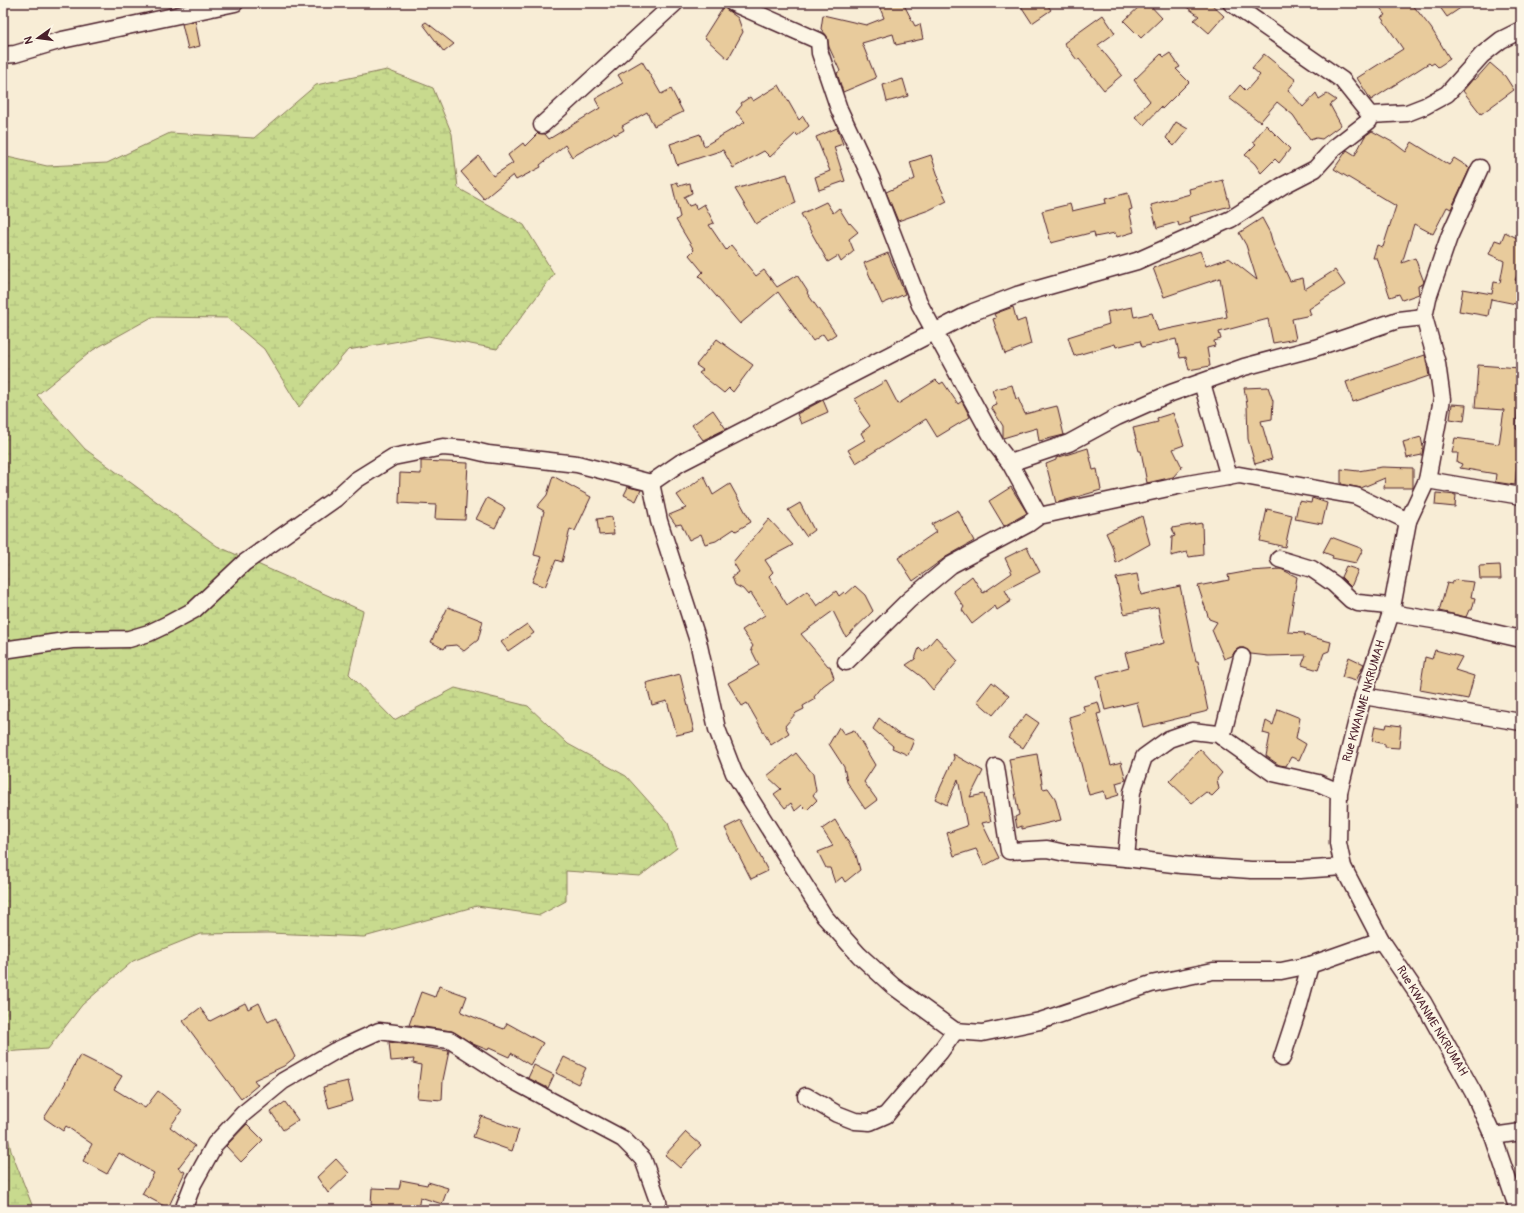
<svg xmlns="http://www.w3.org/2000/svg" width="1524" height="1213" font-family="Pangolin,sans-serif">
<style>
.wetland{fill:url(#wetland-marsh);stroke:#897c5c}
.building{fill:#e8cb9c;stroke:#4a1f2b}
.lines{fill:none;stroke-linecap:round;stroke-linejoin:round}
.minor-casing{stroke:#4a1f2b;stroke-width:19}
.minor{stroke:#fcf5e5;stroke-width:16}
.labels{text-anchor:middle;dominant-baseline:central;stroke-width:4;stroke-linejoin:round;paint-order:stroke}
.street-label{font-size:12px;fill:#4a1f2b;stroke:#fcf5e5}
</style>
<defs>
<pattern id="wetland-marsh" width="20" height="14" patternUnits="userSpaceOnUse"><rect width="20" height="14" fill="#c8da8e"/><path d="M1 5h8M5 5V1M11 12h8M15 12V8" fill="none" stroke="#adbb7b"/></pattern>
</defs>
<rect width="100%" height="100%" fill="#f8edd6"/>
<filter id="ink" filterUnits="userSpaceOnUse"><feTurbulence type="fractalNoise" baseFrequency=".025" numOctaves="2"/><feDisplacementMap in="SourceGraphic" scale="8" xChannelSelector="R" yChannelSelector="G"/><feConvolveMatrix kernelMatrix="1 2 1 2 8 2 1 2 1" color-interpolation-filters="sRGB"/></filter>
<g filter="url(#ink)">
<g class="wetland">
<path d="M387,70L433,88L452,134L458,188L524,225L554,274L497,349L428,336L348,350L299,407L264,349L227,318L152,317L93,350L37,395L85,449L217,546L363,611L349,674L394,720L455,688L528,706L568,744L626,776L668,823L677,848L640,876L566,871V901L540,915L477,906L364,937L269,933L200,934L133,961L82,1005L48,1049L3,1052V156L47,166L107,163L170,133L254,138L316,85Z"/>
<path d="M3,1114L11,1151L34,1210H3Z"/>
</g>
<g class="building">
<path d="M878,3H903L915,26L920,24L923,39L896,45L893,34L862,43L876,78L843,92L837,73L840,71L829,47L827,36L821,29L823,15L866,25L884,18Z"/>
<path d="M1019,3H1046L1051,10L1032,23Z"/>
<path d="M1143,3H1148L1162,18L1141,38L1124,21Z"/>
<path d="M1181,3H1210L1224,16L1209,33L1194,20L1199,16Z"/>
<path d="M1376,3H1406L1408,6L1412,4L1431,28L1450,59L1438,67L1434,63L1431,65L1429,63L1371,100L1357,78L1403,49L1381,17L1386,15Z"/>
<path d="M1437,3H1468L1447,17Z"/>
<path d="M723,7L738,18L743,32L728,59L704,37Z"/>
<path d="M1103,15L1115,33L1098,45L1122,75L1104,90L1079,59L1077,60L1064,43Z"/>
<path d="M195,21L200,46L188,49L182,24Z"/>
<path d="M426,22L454,44L444,52L423,24Z"/>
<path d="M1170,53L1180,67L1176,69L1189,82L1162,109L1161,107L1144,125L1135,117L1150,101L1134,80L1161,54L1164,57Z"/>
<path d="M1264,54L1296,80L1288,90L1303,107L1316,93L1319,99L1327,94L1336,100L1330,105L1341,125L1322,139L1316,138L1310,140L1293,115L1277,102L1260,122L1229,98L1240,85L1246,91L1260,75L1252,68Z"/>
<path d="M642,61L661,94L671,89L683,112L654,126L647,112L622,126L624,130L615,135L614,133L572,157L565,145L540,165L541,167L516,180L513,175L484,199L461,172L479,156L493,176L513,163L508,155L523,143L525,146L538,133L545,134L549,139L600,108L595,99L623,83L618,75Z"/>
<path d="M1490,63L1505,76L1514,90L1481,114L1463,91L1473,79L1475,80Z"/>
<path d="M903,79L908,96L887,102L883,85Z"/>
<path d="M779,85L799,120L803,116L809,126L797,136L796,133L770,157L764,151L733,168L723,150L677,165L670,144L700,134L704,146L745,122L736,112L742,105L741,103L750,97L753,101Z"/>
<path d="M1176,122L1188,129L1174,146L1166,138Z"/>
<path d="M1266,125L1290,149L1279,163L1275,159L1261,173L1255,164L1245,155L1256,144L1253,142Z"/>
<path d="M837,128L843,144L834,147L845,181L819,190L815,177L830,171L816,137Z"/>
<path d="M1372,131L1394,143L1406,152L1412,142L1449,165L1454,158L1470,168L1451,209L1447,207L1433,234L1414,224L1402,263L1415,258L1424,282L1423,284L1418,286L1419,294L1402,300L1399,294L1390,297L1377,258H1373L1377,245L1383,247L1396,206L1334,169L1347,150L1355,155L1365,136Z"/>
<path d="M931,155L939,179L937,180L947,201L929,210L898,221L886,192L915,179L910,162Z"/>
<path d="M787,174L796,203L779,210L756,224L735,189Z"/>
<path d="M1223,180L1230,206L1189,217L1190,222L1179,226L1178,222L1157,228L1151,205L1190,194L1189,189Z"/>
<path d="M677,182L679,186L690,183L692,193L684,197L689,206L695,204L696,209L704,204L714,223L709,225L726,250L731,245L756,276L764,270L777,287L797,275L808,292L807,293L836,334L827,340L823,334L813,341L778,292L740,324L699,276L703,272L689,255L694,250L676,220L680,217L672,184Z"/>
<path d="M1128,193L1132,209L1129,210L1134,232L1117,237L1115,233L1095,237L1094,232L1051,243L1042,211L1070,204L1072,211L1106,203L1105,199Z"/>
<path d="M826,202L833,213L839,208L849,224L850,223L858,232L849,239L854,251L841,262L838,256L828,262L801,214Z"/>
<path d="M1262,218L1270,233L1273,244L1290,281L1303,278L1305,289L1335,270L1345,285L1309,309L1311,315L1292,319L1296,339L1273,343L1268,319L1219,332L1221,339L1214,341L1215,346L1207,348L1210,366L1189,370L1186,357L1180,358L1176,339L1142,347L1140,341L1116,347L1115,344L1074,356L1068,337L1109,324L1107,312L1132,307L1134,317L1152,313L1158,331L1227,317L1220,278L1164,297L1153,268L1200,251L1206,266L1229,258L1257,280L1246,245L1239,233Z"/>
<path d="M1505,232L1521,240V267L1515,280L1521,282V305L1491,299L1488,316L1459,311L1463,289L1492,294L1494,282L1500,283L1504,261L1489,254L1495,240L1501,242Z"/>
<path d="M888,253L905,294L882,304L864,263Z"/>
<path d="M1013,307L1017,322L1025,319L1031,344L1005,354L993,319L996,318L994,314Z"/>
<path d="M717,339L753,365L733,392L729,388L724,393L699,373L703,370L696,365Z"/>
<path d="M1425,355L1429,376L1353,402L1346,382Z"/>
<path d="M1478,365L1520,368L1516,429L1521,430V441H1519L1515,485L1495,482L1496,474L1460,468L1462,464L1457,462L1458,453H1452L1455,438L1499,444L1504,410L1475,408Z"/>
<path d="M936,380L940,384L943,382L958,404L962,401L970,417L937,437L926,419L856,463L848,450L865,440L861,433L870,426L859,410L861,409L855,399L886,381L898,404Z"/>
<path d="M1012,385L1016,399L1018,398L1025,414L1057,406L1064,435L1039,441L1037,428L1003,438V426L991,407L997,405L992,390Z"/>
<path d="M1268,387L1273,401L1272,419L1261,421L1272,459L1255,464L1248,439L1247,405L1244,388Z"/>
<path d="M823,400L828,412L801,424L797,414Z"/>
<path d="M1452,404L1466,405L1464,421L1450,419Z"/>
<path d="M713,410L726,429L703,440L692,425Z"/>
<path d="M1173,413L1184,445L1173,449L1182,467L1173,477L1147,483L1141,451H1139L1133,428L1158,422L1157,418Z"/>
<path d="M1421,437L1423,447L1422,455L1407,458L1403,442Z"/>
<path d="M1088,448L1093,470L1097,469L1101,490L1056,503L1046,464L1056,460V458Z"/>
<path d="M421,461L468,463L465,520L435,519L436,505L399,503L400,473L421,474Z"/>
<path d="M1382,467L1413,468V488H1384L1385,478L1361,488L1341,484V469L1358,471Z"/>
<path d="M553,476L591,497L575,531L570,529L562,562L556,560L545,587L532,582L542,557L534,555L544,511L537,507L547,495Z"/>
<path d="M704,476L713,495L730,484L751,522L736,531L734,529L716,541L705,544L701,534L689,540L681,524L676,525L669,515L686,508L677,495L691,486Z"/>
<path d="M628,487L641,490L636,501L624,495Z"/>
<path d="M1011,487L1027,513L1004,526L989,501Z"/>
<path d="M1436,493L1456,495L1455,507L1435,505Z"/>
<path d="M487,498L505,508L495,528L476,519Z"/>
<path d="M1312,498L1327,503L1322,524L1295,519L1299,501L1311,503Z"/>
<path d="M800,503L814,530L806,536L788,510Z"/>
<path d="M1267,509L1292,515L1285,547L1260,541Z"/>
<path d="M958,510L974,541L946,557L913,581L898,558L936,532L932,524Z"/>
<path d="M1142,516L1150,544L1116,563L1112,546L1106,533Z"/>
<path d="M612,517L614,534L599,535L597,519Z"/>
<path d="M769,519L793,545L765,560L773,572L769,576L787,605L807,591L817,606L836,591L839,596L844,592L846,594L855,586L865,595L873,611L846,637L833,611L801,634L828,666H830L834,678L823,686L814,697L815,699L803,706L804,709L796,713L785,726L789,733L771,745L747,703L742,706L728,683L759,665L751,649L753,646L742,630L765,615L751,593L748,595L743,589L735,585L732,577L739,572L733,562Z"/>
<path d="M1202,523L1203,555L1189,557L1187,552L1171,556L1172,537L1175,536L1172,528Z"/>
<path d="M1331,537L1363,549L1356,563L1332,558L1333,556L1323,552Z"/>
<path d="M1027,547L1040,572L1005,590L1011,601L997,610L995,606L972,624L962,610L964,607L953,591L972,576L983,593L1012,573L1005,558Z"/>
<path d="M1500,565L1501,579H1480L1479,566Z"/>
<path d="M1346,566L1358,570L1351,587L1341,577Z"/>
<path d="M1281,569L1297,577L1288,632L1305,633L1304,635L1331,642L1329,651L1324,653L1318,670L1302,665L1306,655L1268,656L1251,654L1244,648H1239L1235,651L1232,656L1224,659L1212,630L1217,622L1209,619L1198,586L1229,580L1228,575L1250,571Z"/>
<path d="M1137,574L1141,595L1180,586L1196,661H1198L1208,711L1143,727L1137,702L1105,710L1097,676L1129,667L1125,653L1164,643L1158,607L1124,614L1116,578Z"/>
<path d="M1454,580L1474,582L1471,597L1475,598L1472,610H1469L1466,617L1439,611L1447,583L1452,584Z"/>
<path d="M448,607L483,621L478,640L464,651L456,645L446,646L444,649L431,642Z"/>
<path d="M527,624L534,633L508,651L501,642Z"/>
<path d="M936,637L958,661L933,690L922,677L906,665L915,659L919,648L923,652Z"/>
<path d="M1435,650L1462,657L1455,670L1474,676L1468,699L1420,690L1425,657L1432,659Z"/>
<path d="M1349,657L1364,664L1356,681L1342,677Z"/>
<path d="M680,674L694,731L677,735L667,701L652,705L646,683Z"/>
<path d="M992,682L1009,696L993,715L977,701Z"/>
<path d="M1098,702L1101,713L1097,714L1111,765L1121,762L1126,780L1116,783L1119,795L1106,799L1104,791L1089,795L1069,717L1085,712L1083,706Z"/>
<path d="M1278,709L1300,718L1296,738L1306,744L1299,760L1291,757L1286,766L1279,765L1266,756L1270,735L1263,733L1266,721L1273,725Z"/>
<path d="M1026,714L1039,723L1023,748L1008,738Z"/>
<path d="M879,718L897,733L914,740L908,755L892,748L893,746L873,729Z"/>
<path d="M1387,724L1401,726L1399,748L1385,747V744L1372,741L1375,726L1386,728Z"/>
<path d="M839,727L844,734L854,730L875,765L864,782L877,800L865,809L847,782L844,767L829,744Z"/>
<path d="M1200,749L1222,773L1217,779L1219,789L1212,796L1206,792L1192,803L1169,781Z"/>
<path d="M796,753L813,774L816,791L813,795L817,800L807,810L802,805L795,811L791,803L785,808L774,794L781,789L767,776Z"/>
<path d="M953,754L983,771L970,797L984,794L991,821L982,823L999,858L984,866L976,849L954,856L947,833L967,826L958,779L947,805L935,799L954,758Z"/>
<path d="M1037,754L1043,789L1048,788L1055,798L1061,820L1022,829V826L1017,828L1015,817L1019,815L1009,759Z"/>
<path d="M741,820L768,871L751,879L725,828Z"/>
<path d="M835,820L856,855L860,870L845,882L842,877L835,883L830,868H826L818,852L833,846L822,829Z"/>
<path d="M439,986L467,996L461,1012L504,1029L507,1023L543,1043L530,1065L511,1053L509,1057L489,1048L488,1050L473,1044L452,1031L409,1025L421,992L435,997Z"/>
<path d="M245,1003L248,1009L259,1003L268,1022L276,1018L295,1057L284,1066L254,1080L258,1085L241,1099L183,1021L200,1008L210,1021Z"/>
<path d="M389,1042L449,1051L443,1080L442,1100L417,1098L421,1065L413,1063L414,1059L391,1061Z"/>
<path d="M80,1055L122,1076L114,1089L145,1108L158,1091L182,1110L170,1127L195,1146L178,1168L185,1172L168,1208L142,1194L154,1173L119,1153L107,1174L83,1161L92,1144L66,1126L63,1131L44,1118L60,1093Z"/>
<path d="M564,1057L586,1068L578,1084L556,1073Z"/>
<path d="M534,1065L554,1075L548,1088L528,1078Z"/>
<path d="M348,1081L353,1101L329,1108L323,1087Z"/>
<path d="M285,1102L298,1120L283,1130L271,1112Z"/>
<path d="M481,1116L519,1130L512,1151L473,1137Z"/>
<path d="M247,1124L263,1140L241,1162L226,1146Z"/>
<path d="M686,1132L701,1145L680,1168L665,1155Z"/>
<path d="M336,1159L349,1173L328,1193L317,1177Z"/>
<path d="M401,1180L427,1185L428,1182L448,1188L442,1204L420,1197L418,1210L371,1205L372,1188L399,1189Z"/>
</g>
<g class="lines">
<defs>
<g id="minor">
<path d="M733,3L819,41L820,53L839,109L871,178L920,305L997,446L1010,463L1039,516"/>
<path d="M1231,3L1342,80L1370,115L1369,121L1334,148L1315,169L1282,186L1231,219L1137,261L1017,295L973,312L680,463L651,483L659,521L698,641L717,729L734,773L824,916L859,955L893,986L955,1031L982,1033L1040,1021L1151,984L1213,971H1281L1310,965L1381,940"/>
<path d="M3,55L15,54L62,40L235,3"/>
<path d="M1370,115L1407,113L1425,106L1447,94L1482,55L1501,40L1521,30"/>
<path d="M542,125L675,3"/>
<path d="M1480,168L1449,237L1428,298L1424,317L1437,363L1442,399L1427,480L1408,521L1391,613L1363,696L1339,792L1338,843L1343,867L1381,940L1423,1002L1473,1092L1493,1136L1518,1210"/>
<path d="M1202,383L1229,477"/>
<path d="M1010,463L1069,443L1117,417L1171,393L1244,367L1315,348L1398,320L1424,317"/>
<path d="M1427,480L1521,496"/>
<path d="M1279,559L1312,569L1334,584L1351,600L1358,603L1388,606L1391,613L1451,623L1521,639"/>
<path d="M3,650L72,640L129,639L149,633L168,624L194,610L244,563L335,499L356,480L393,457L443,447L467,449L488,454L577,464L651,483"/>
<path d="M846,662L909,600L951,565L1028,524L1039,516L1182,485L1239,475L1356,496L1408,521"/>
<path d="M1363,696L1521,722"/>
<path d="M1222,737L1242,657"/>
<path d="M996,767L1009,851L1047,849L1065,853L1126,858L1181,865L1251,870H1300L1343,867"/>
<path d="M1126,858L1132,792L1144,757L1169,739L1192,731L1218,734L1273,773L1318,783L1339,792"/>
<path d="M1282,1058L1298,1009L1310,965"/>
<path d="M806,1096L837,1114L855,1121L870,1122L886,1115L940,1052L955,1031"/>
<path d="M1493,1136L1521,1132"/>
<path d="M183,1210L193,1184L215,1144L243,1114L283,1081L335,1051L379,1031L450,1040L512,1080L623,1139L643,1159L658,1201L659,1210"/>
</g>
</defs>
<use href="#minor" class="minor-casing"/>
<use href="#minor" class="minor"/>
</g>
</g>
<g class="labels">
<g class="street-label">
<text transform="translate(1364 701) rotate(-74)">Rue KWANME NKRUMAH</text>
<text transform="translate(1432 1021) rotate(59)">Rue KWANME NKRUMAH</text>
</g>
</g>
<rect width="1524" height="1213" fill="none" stroke="#fcf5e5" stroke-width="16"/>
<rect x="8" y="8" width="1508" height="1197" fill="none" stroke="#4a1f2b" stroke-width="1.5" filter="url(#ink)"/>
<g transform="translate(38 38) rotate(256)" stroke="#fcf5e5" stroke-width="3" paint-order="stroke">
<path d="M0-3L7 15L0 10L-7 15Z" fill="#4a1f2b"/>
<text y="-6" font-size="11" font-weight="bold" text-anchor="middle" fill="#4a1f2b">N</text>
</g>
</svg>
